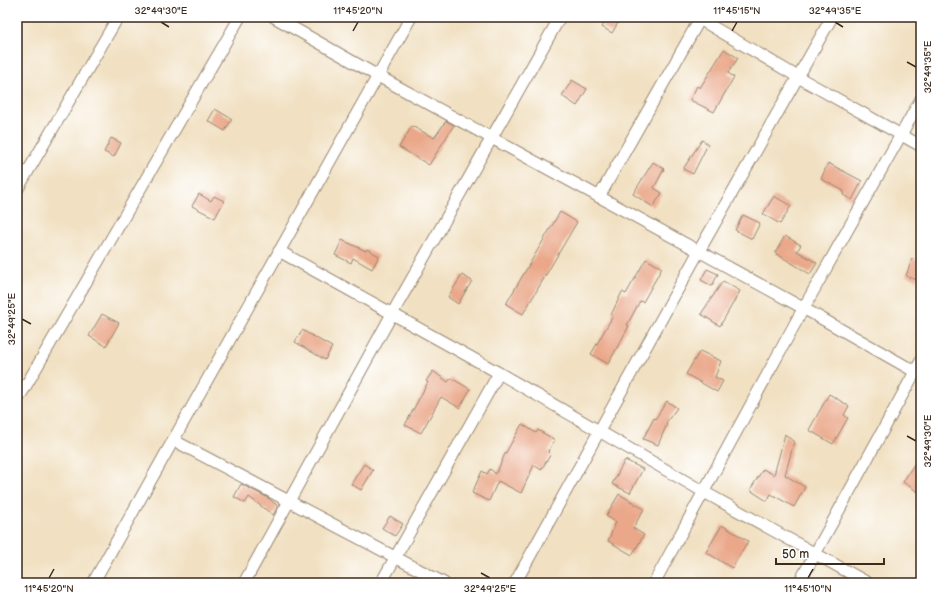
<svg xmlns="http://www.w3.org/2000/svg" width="938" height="600" font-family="'Balsamiq Sans',sans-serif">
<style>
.building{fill:#eaa789}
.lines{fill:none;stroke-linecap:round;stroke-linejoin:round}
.minor-casing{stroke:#968570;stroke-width:13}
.minor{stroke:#fff;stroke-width:11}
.ticks{fill:none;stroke:#3b2a1e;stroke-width:1.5}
.neatline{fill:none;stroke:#3b2a1e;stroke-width:1.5}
.ticks-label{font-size:10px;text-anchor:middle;fill:#3b2a1e}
</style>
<rect width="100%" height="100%" fill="#fff"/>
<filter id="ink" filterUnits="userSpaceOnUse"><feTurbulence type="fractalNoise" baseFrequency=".025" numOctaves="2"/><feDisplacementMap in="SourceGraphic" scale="8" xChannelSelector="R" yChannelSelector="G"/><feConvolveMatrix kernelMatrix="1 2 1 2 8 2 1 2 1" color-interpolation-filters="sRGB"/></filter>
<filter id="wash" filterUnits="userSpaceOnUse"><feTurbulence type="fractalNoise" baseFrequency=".012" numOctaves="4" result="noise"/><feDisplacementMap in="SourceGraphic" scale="16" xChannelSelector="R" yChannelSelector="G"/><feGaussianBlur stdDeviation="0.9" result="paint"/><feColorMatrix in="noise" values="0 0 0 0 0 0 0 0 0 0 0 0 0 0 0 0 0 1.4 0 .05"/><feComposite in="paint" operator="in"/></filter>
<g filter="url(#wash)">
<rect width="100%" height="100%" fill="#f1e0c1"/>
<g id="blocks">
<g class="building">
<path d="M608,17L618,23L612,33L602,27Z"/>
<path d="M724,49L738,58L728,73L734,77L714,112L690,100L697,86L700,88Z"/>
<path d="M572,80L587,89L577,106L562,96Z"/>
<path d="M215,109L232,119L225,131L208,121Z"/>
<path d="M446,121L454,125L429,165L399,147L412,126L434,138Z"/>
<path d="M111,138L121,143L114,157L104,152Z"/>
<path d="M702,140L708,144L693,174L683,169Z"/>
<path d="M653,162L664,169L654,188L662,193L653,207L633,194Z"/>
<path d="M828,163L862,181L852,200L843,195L844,191L821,179Z"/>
<path d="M199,194L211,201L214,196L224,201L215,218L192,206Z"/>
<path d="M774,196L791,206L780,224L763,214Z"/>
<path d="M560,212L577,222L523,314L506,304Z"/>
<path d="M743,215L760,223L752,239L735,230Z"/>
<path d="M785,236L801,245L797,251L817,263L810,274L775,253Z"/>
<path d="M342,240L366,251L367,249L379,256L372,269L353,258L351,263L335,255Z"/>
<path d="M646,259L662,268L643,302L640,301L627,325L629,326L608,364L591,354L613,316L611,315L622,292L626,294Z"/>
<path d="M912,259L921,261V267L917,280L906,276Z"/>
<path d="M707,269L718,274L712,286L701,280Z"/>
<path d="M462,275L472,281L458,304L448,297Z"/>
<path d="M723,281L740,291L720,326L701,314Z"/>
<path d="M102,314L119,323L106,346L89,336Z"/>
<path d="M302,330L332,347L325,360L295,342Z"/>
<path d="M700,351L721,361L715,377L723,381L717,392L686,374Z"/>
<path d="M433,371L448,382L451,378L470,389L460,408L441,397L421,433L405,425L428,382L426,381Z"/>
<path d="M829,394L849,406L844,415L848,418L833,444L809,430Z"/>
<path d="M667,401L677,408L665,424H667L658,445L643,439L654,418L655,419Z"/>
<path d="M522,424L536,433L538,430L555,440L548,451L551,454L541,470L534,465L521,493L498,481L489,501L472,493L482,471L487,474L490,469L496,474L504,456Z"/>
<path d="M785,434L794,442L785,475L805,487L794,507L771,494L767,501L750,490L763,469L774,475Z"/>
<path d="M921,453V494L903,482Z"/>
<path d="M625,460L643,469L630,493L612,484Z"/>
<path d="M364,464L373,470L361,490L351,484Z"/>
<path d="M241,484L268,498L278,506L273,515L249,497L245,503L234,497Z"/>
<path d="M619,494L644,509L633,528L644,535L632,555L608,541L616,522L606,516Z"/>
<path d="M390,516L403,524L395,536L382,528Z"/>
<path d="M722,525L748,541L732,568L706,552Z"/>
</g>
</g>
</g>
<g filter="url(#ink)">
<use href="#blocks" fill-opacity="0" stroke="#968570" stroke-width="1"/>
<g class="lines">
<defs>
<g id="minor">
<path d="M274,17L378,76L803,308L921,375"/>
<path d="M696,17L798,77L921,146"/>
<path d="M17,190L118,17"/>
<path d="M599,197L701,17"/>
<path d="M279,251L499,373L381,583"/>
<path d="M499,373L704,492L868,583"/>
<path d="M17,401L240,17"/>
<path d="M173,440L444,583"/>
<path d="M93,583L411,17"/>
<path d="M244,583L392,314L560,17"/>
<path d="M515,583L699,251L832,17"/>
<path d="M654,583L797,320L921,99"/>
<path d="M799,583L921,361"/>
</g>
</defs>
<use href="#minor" class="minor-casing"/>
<use href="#minor" class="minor"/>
</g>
</g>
<path class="ticks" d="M161,22L169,27M835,22L843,27M353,31L358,22M732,31L737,22M907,62L916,67M22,319L31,324M907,436L916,441M481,573L490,578M49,578L54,569M808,578L813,569"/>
<rect width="938" height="600" fill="none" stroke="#fff" stroke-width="44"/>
<path d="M776 558v6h108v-6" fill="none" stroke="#3b2a1e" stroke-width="2"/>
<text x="782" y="558" font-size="12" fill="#3b2a1e" stroke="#ffffff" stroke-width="3" paint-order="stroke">50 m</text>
<rect x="22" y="22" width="894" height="556" class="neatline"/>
<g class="ticks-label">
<text x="161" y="14">32°49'30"E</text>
<text x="358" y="14">11°45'20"N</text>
<text x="737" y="14">11°45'15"N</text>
<text x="835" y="14">32°49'35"E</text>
<text transform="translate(927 67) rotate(-90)" y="4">32°49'35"E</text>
<text transform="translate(11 319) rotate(-90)" y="4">32°49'25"E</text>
<text transform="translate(927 441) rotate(-90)" y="4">32°49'30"E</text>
<text x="49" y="592">11°45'20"N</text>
<text x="490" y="592">32°49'25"E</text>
<text x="808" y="592">11°45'10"N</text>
</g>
</svg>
